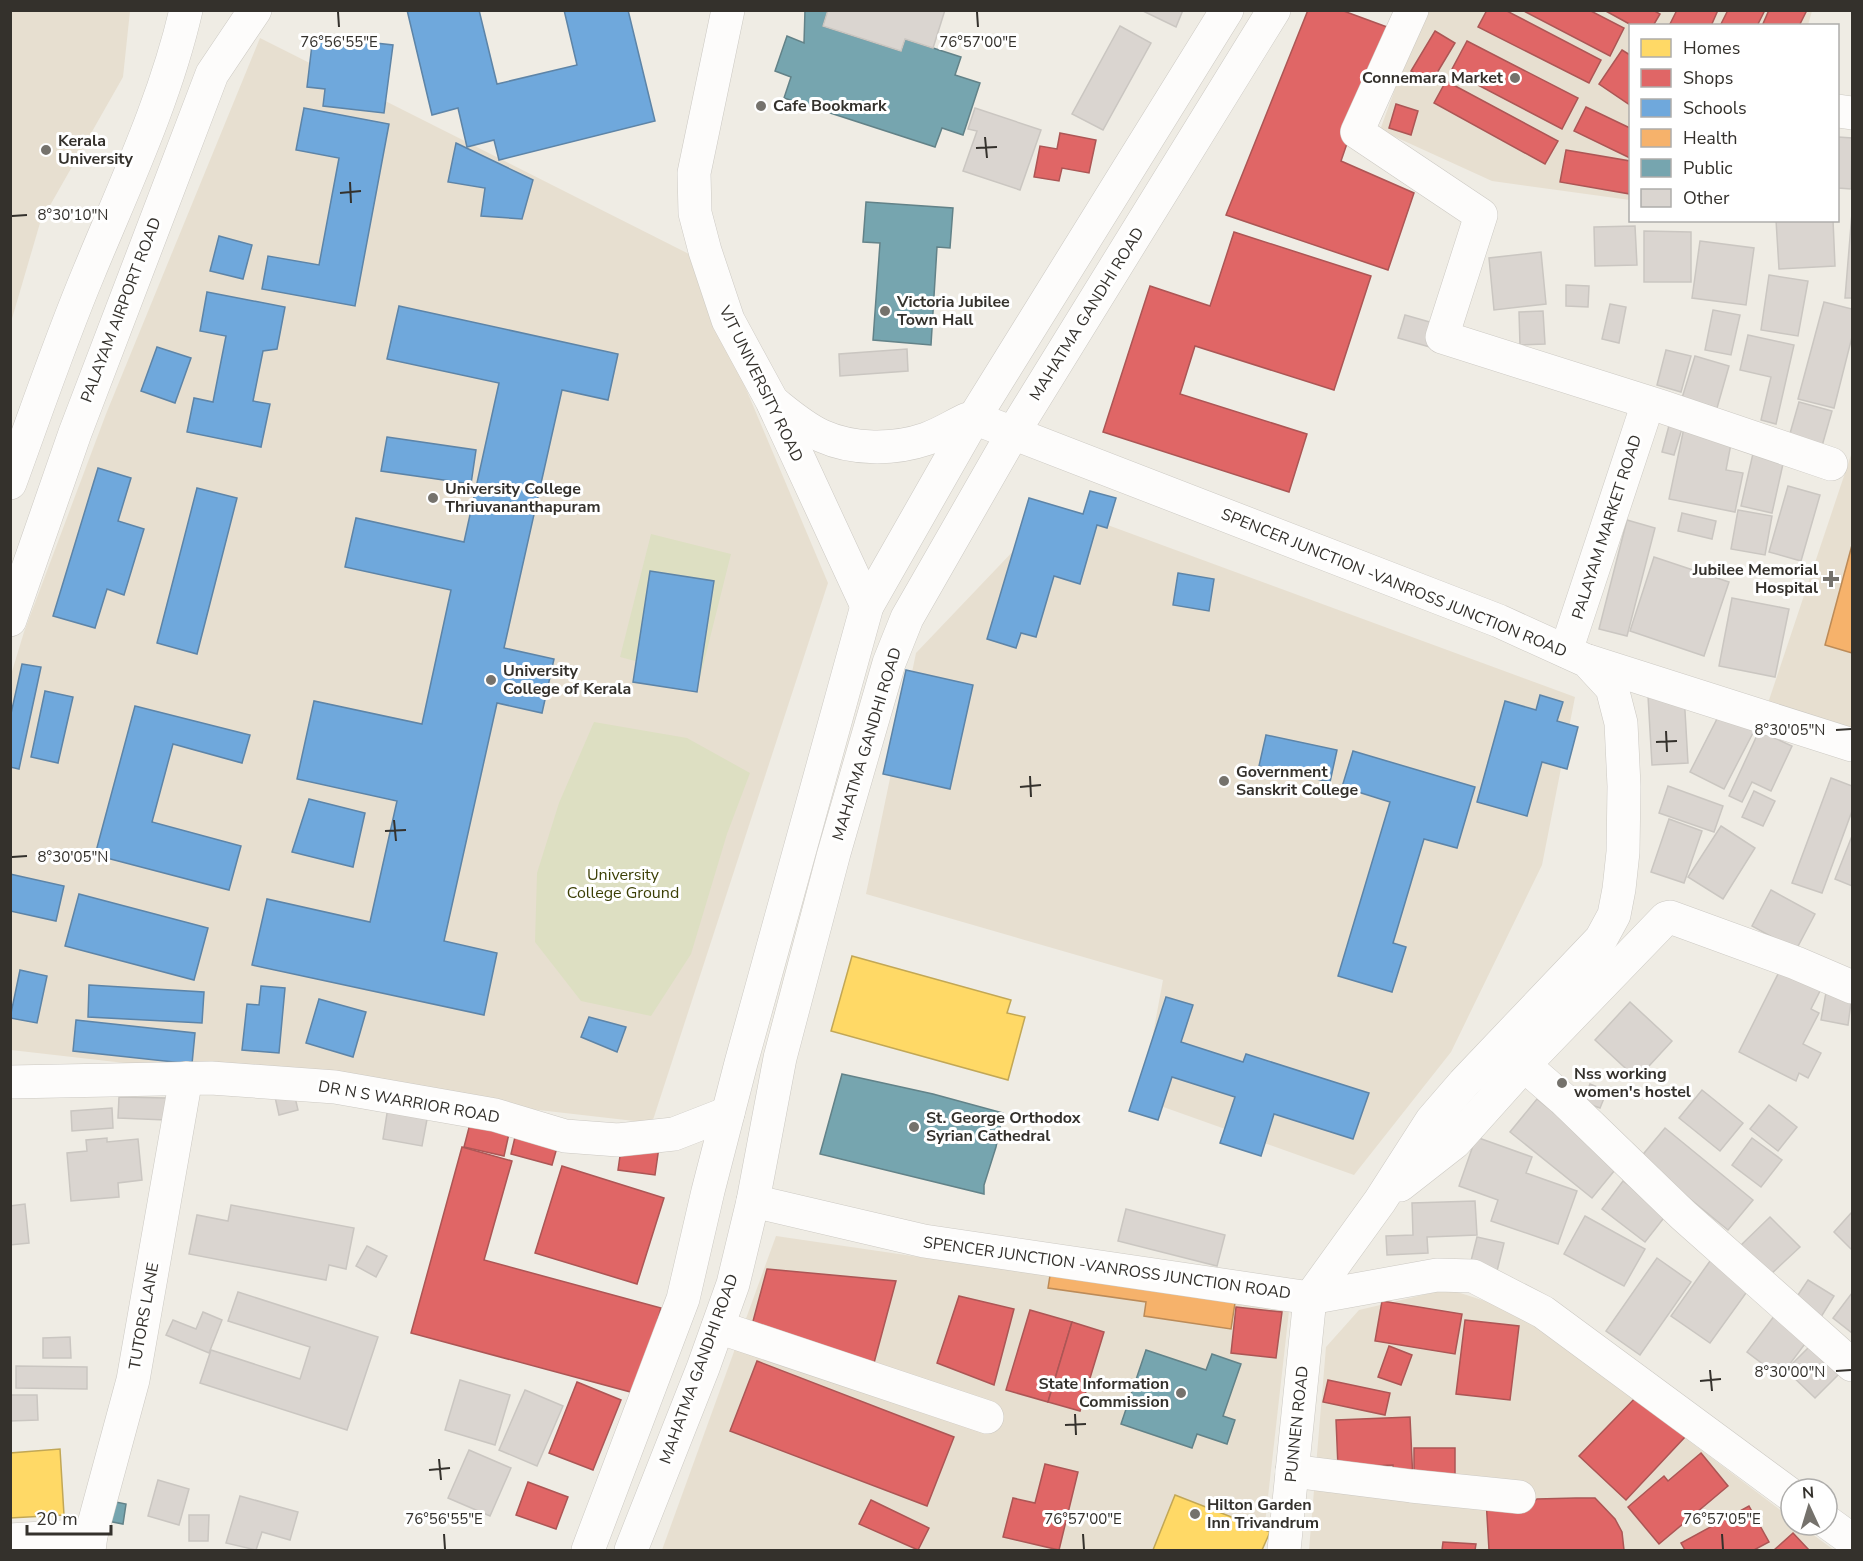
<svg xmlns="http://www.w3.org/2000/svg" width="1863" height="1561" font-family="'Nunito Sans',sans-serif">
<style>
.built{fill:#e7dfd0}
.green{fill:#dddfc2}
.homes{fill:#ffd966;stroke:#c2a755;stroke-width:1.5}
.shops{fill:#e06666;stroke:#ac5655;stroke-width:1.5}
.schools{fill:#6fa8dc;stroke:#5d84a7;stroke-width:1.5}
.health{fill:#f6b26b;stroke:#bc8b58;stroke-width:1.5}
.public{fill:#76a5af;stroke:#628288;stroke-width:1.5}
.building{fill:#dad5d0;stroke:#cac6c1;stroke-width:1.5}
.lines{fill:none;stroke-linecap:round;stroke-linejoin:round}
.minor-casing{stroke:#ccc9c3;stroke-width:34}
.major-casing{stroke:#ccc9c3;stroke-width:34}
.minor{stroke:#fdfcfb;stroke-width:33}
.major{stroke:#fdfcfb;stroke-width:33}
.ticks{fill:none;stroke:#34312c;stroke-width:2}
.poi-dot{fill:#75726c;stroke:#fff;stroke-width:2}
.labels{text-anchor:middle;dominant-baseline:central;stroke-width:6;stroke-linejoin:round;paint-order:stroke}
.poi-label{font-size:16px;font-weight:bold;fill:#34312c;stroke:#fff;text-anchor:start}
.street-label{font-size:16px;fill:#34312c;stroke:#fff}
.park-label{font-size:16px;fill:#3c3f05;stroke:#fff}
.ticks-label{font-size:15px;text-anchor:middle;fill:#34312c;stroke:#fff;stroke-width:6;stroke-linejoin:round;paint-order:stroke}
</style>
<rect width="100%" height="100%" fill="#efece4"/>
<g class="built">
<path d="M11,10L130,11L123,77L40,223L11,322Z"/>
<path d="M1397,11H1812L1808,25L1630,26V200L1492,181L1380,130L1420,21Z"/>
<path d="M260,38L689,254L828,583L652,1123L11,1050L10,678L24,632L106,414Z"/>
<path d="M1852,452V728L1767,706Z"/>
<path d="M1056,506L1575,697L1542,865L1451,1052L1354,1175L1141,1099L1163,980L866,894L916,653Z"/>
<path d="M776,1236L1289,1311L1262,1550H662Z"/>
<path d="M1448,1289L1519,1312L1791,1518V1525H1800L1834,1550H1309L1326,1347L1359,1310Z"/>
</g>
<g class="green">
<path d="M651,534L731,554L700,678L620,657Z"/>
<path d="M594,722L687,738L750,773L727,834L691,954L651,1016L581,1001L535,942L537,873L559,803Z"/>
</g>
<g class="homes">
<path d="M852,956L1011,1000L1007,1013L1025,1017L1008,1080L831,1031Z"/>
<path d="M60,1449L64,1515L10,1518V1453Z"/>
<path d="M1175,1495L1270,1532L1262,1550H1153Z"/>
</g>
<g class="shops">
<path d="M1308,10H1341L1387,27L1341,161L1414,193L1388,270L1226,215Z"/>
<path d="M1487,10H1505L1601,60L1589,83L1478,27Z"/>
<path d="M1522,10H1589L1624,28L1610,56Z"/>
<path d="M1604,10H1653L1660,14L1653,26H1633Z"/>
<path d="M1677,10H1718L1711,26H1669Z"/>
<path d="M1728,10H1765L1757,26H1720Z"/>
<path d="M1769,10H1807L1799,26H1762Z"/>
<path d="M1435,31L1455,43L1431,83L1411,71Z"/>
<path d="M1467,41L1578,98L1562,129L1451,71Z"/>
<path d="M1622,50L1630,55V105L1599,84Z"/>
<path d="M1446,81L1558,141L1545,164L1434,103Z"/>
<path d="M1396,104L1418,111L1411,135L1389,128Z"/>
<path d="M1586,107L1630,128V158L1574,131Z"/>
<path d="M1060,133L1096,140L1089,173L1062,168L1059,181L1034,177L1040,146L1057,149Z"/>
<path d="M1566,150L1630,161V194L1560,182Z"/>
<path d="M1234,232L1371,276L1334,390L1195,346L1180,394L1307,434L1289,492L1103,432L1150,286L1210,306Z"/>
<path d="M471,1120L510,1129L504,1156L464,1147Z"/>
<path d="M516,1133L558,1144L552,1165L511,1154Z"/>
<path d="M622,1142L659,1147L655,1175L618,1170Z"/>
<path d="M462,1147L512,1161L484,1260L661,1308L638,1394L411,1333Z"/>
<path d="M562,1166L664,1198L637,1284L535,1253Z"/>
<path d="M767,1269L896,1281L874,1363L752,1325Z"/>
<path d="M959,1296L1014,1309L994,1385L937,1363Z"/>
<path d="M1382,1301L1462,1314L1455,1354L1375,1341Z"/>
<path d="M1236,1307L1282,1312L1276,1358L1231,1353Z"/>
<path d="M1030,1310L1072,1322L1048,1402L1006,1390Z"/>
<path d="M1465,1320L1519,1326L1510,1400L1456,1394Z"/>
<path d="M1072,1322L1104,1332L1080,1411L1048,1402Z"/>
<path d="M1389,1346L1412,1355L1401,1385L1378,1377Z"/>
<path d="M757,1361L954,1437L927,1506L730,1431Z"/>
<path d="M1328,1380L1390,1393L1385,1415L1323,1402Z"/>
<path d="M577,1382L621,1400L593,1470L549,1453Z"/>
<path d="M1639,1394L1685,1437L1626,1500L1579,1456Z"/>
<path d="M1410,1417L1413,1481L1394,1479L1393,1465L1338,1467L1336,1420Z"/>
<path d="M1414,1448H1455V1485L1414,1486Z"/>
<path d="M1701,1453L1728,1486L1659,1544L1628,1507L1664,1476L1668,1481Z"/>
<path d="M1045,1464L1078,1472L1059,1550L1003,1537L1013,1498L1035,1503Z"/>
<path d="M528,1482L568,1497L556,1529L516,1515Z"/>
<path d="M1576,1498H1595L1615,1519L1622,1532L1624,1550H1489L1486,1499L1529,1506L1537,1499Z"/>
<path d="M871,1500L929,1528L918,1550L859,1524Z"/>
<path d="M1749,1506L1769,1542L1754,1550H1685L1681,1543Z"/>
<path d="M1793,1533L1809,1550H1774Z"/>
<path d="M1443,1542L1476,1544L1475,1550H1442Z"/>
</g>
<g class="schools">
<path d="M407,10H479L497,84L577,65L564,10H628L655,121L499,160L494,140L467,147L458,108L432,115Z"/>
<path d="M313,36L393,45L384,113L323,106L325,89L307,87Z"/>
<path d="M304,108L389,124L355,306L262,289L268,256L319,265L339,158L296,150Z"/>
<path d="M456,143L533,180L522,219L481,216L485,188L448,182Z"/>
<path d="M219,236L252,245L243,279L210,271Z"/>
<path d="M207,292L285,307L277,349L263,351L253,401L270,404L261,447L187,432L194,398L213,402L226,336L200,331Z"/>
<path d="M399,306L618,354L608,400L562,390L504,648L554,659L542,713L497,703L444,941L497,953L484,1015L252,965L267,899L370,922L397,801L297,779L314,701L422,724L451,590L345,567L356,518L464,542L499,383L387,359Z"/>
<path d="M157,347L191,358L175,403L141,391Z"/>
<path d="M387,437L476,450L471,484L381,471Z"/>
<path d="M98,468L131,478L118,521L144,529L124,595L107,589L95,628L53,616Z"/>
<path d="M197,488L237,498L197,654L157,643Z"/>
<path d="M1090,491L1116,498L1107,528L1097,525L1080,584L1054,576L1036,637L1021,633L1016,648L987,639L1029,498L1083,514Z"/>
<path d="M650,571L714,581L697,692L633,682Z"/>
<path d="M1178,573L1214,579L1209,611L1173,605Z"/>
<path d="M22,664L41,667L19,769L10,767V718Z"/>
<path d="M906,670L973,685L950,789L883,774Z"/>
<path d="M45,691L73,697L58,763L31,757Z"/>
<path d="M1540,695L1563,702L1557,721L1578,727L1567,769L1542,762L1527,816L1477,802L1505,701L1536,710Z"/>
<path d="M135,706L250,735L242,763L173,744L152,822L241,846L229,890L95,855Z"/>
<path d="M1266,735L1337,750L1330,782L1259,766Z"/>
<path d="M1353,751L1475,787L1457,848L1424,839L1393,943L1406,947L1392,992L1338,976L1390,802L1342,787Z"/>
<path d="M309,799L365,813L353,867L292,852Z"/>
<path d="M10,874L64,886L56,921L10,911Z"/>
<path d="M79,894L208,928L194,980L65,946Z"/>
<path d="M20,970L47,976L37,1023L10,1018Z"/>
<path d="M89,985L204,992L202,1023L88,1017Z"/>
<path d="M261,986L285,988L279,1053L242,1050L247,1004L259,1005Z"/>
<path d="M1166,997L1193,1005L1181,1042L1243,1062L1246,1054L1369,1093L1353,1139L1274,1114L1261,1156L1220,1143L1235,1097L1172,1077L1158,1120L1129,1111Z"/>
<path d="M319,999L366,1012L353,1057L306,1043Z"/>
<path d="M589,1017L626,1027L617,1052L581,1037Z"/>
<path d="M76,1020L195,1033L192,1064L73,1051Z"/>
</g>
<g class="health">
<path d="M1852,545V653L1825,645Z"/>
<path d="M1052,1263L1237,1290L1231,1329L1144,1316L1146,1302L1048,1288Z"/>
</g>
<g class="public">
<path d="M805,10H828L823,26L901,51L905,39L961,57L955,75L980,83L963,135L942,128L935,147L784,98L791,77L775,71L787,36L804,43Z"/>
<path d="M866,202L953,208L950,248L937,247L931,345L873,340L880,243L863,242Z"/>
<path d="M842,1074L933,1094L1003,1113L996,1147L984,1185V1194L820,1154Z"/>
<path d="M1146,1350L1206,1370L1212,1354L1241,1364L1223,1416L1235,1420L1227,1444L1197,1434L1192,1448L1121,1424Z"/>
<path d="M106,1500L126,1504L123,1524L102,1520Z"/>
</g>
<g class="building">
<path d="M828,10H945L933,48L905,39L901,51L823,26Z"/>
<path d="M1141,10H1183L1176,27Z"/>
<path d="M1120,26L1151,43L1103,130L1072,114Z"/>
<path d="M975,108L1041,130L1020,190L963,171L977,131L968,129Z"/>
<path d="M1838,137L1852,138L1851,189L1838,188Z"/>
<path d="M1852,213V298H1845Z"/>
<path d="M1776,220H1833L1835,266L1779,269Z"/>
<path d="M1635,226L1637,265L1595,266L1594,227Z"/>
<path d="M1644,231L1691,232V282H1644Z"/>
<path d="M1700,241L1754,248L1746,305L1692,298Z"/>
<path d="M1541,252L1546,304L1494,310L1489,258Z"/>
<path d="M1769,275L1808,281L1798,336L1761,330Z"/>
<path d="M1566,285L1589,286L1588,307L1566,306Z"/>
<path d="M1824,302L1852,309V337L1834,408L1798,399Z"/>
<path d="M1610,304L1626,307L1619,343L1602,339Z"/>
<path d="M1713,310L1740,315L1731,355L1705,350Z"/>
<path d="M1543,311L1545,344L1520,345L1519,312Z"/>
<path d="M1405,315L1444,326L1437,349L1398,338Z"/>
<path d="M1748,335L1794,345L1776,424L1761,420L1771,377L1740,370Z"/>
<path d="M907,349L908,371L840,376L839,354Z"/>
<path d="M1666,350L1691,356L1681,392L1657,385Z"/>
<path d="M1695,356L1729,366L1717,408L1682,398Z"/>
<path d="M1799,402L1832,411L1822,446L1789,437Z"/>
<path d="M1671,418L1684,422L1674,455L1662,452Z"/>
<path d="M1685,423L1733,433L1726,470L1743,473L1735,512L1669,499Z"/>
<path d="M1754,449L1785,455L1772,513L1741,506Z"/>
<path d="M1788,486L1820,495L1801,561L1769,552Z"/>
<path d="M1738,510L1772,516L1765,555L1731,549Z"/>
<path d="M1682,513L1716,521L1712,539L1678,531Z"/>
<path d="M1627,520L1655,528L1627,636L1599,629Z"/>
<path d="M1654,557L1729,582L1704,656L1630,631Z"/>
<path d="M1732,598L1789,609L1775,677L1719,666Z"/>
<path d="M1684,694L1688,763L1652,765L1648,696Z"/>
<path d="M1720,713L1754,731L1724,789L1690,772Z"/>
<path d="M1759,731L1792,746L1771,791L1752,782L1742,802L1729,796Z"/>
<path d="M1831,778L1852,786V811L1822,893L1792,883Z"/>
<path d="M1668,786L1723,806L1714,832L1659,813Z"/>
<path d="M1754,791L1775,801L1763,826L1742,817Z"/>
<path d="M1669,819L1702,831L1684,883L1651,872Z"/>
<path d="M1721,826L1755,848L1723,899L1688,877Z"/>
<path d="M1852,836V886L1835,879Z"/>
<path d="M1771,890L1815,914L1796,950L1752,926Z"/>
<path d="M1782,966L1822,987L1811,1009L1819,1013L1803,1044L1821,1053L1808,1078L1799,1073L1796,1081L1739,1052Z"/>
<path d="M1827,987L1852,995L1848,1025L1821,1020Z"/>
<path d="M1630,1002L1672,1041L1637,1079L1595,1040Z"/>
<path d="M1590,1084L1607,1091L1600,1108L1583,1102Z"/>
<path d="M1702,1090L1743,1123L1720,1151L1679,1118Z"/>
<path d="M294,1093L298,1110L279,1115L275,1097Z"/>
<path d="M119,1097L166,1098V1120L118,1118Z"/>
<path d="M1537,1099L1619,1165L1592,1198L1510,1132Z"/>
<path d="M1769,1105L1797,1127L1778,1151L1750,1129Z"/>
<path d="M388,1107L428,1114L422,1146L383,1139Z"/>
<path d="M112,1108L113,1128L72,1131L71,1111Z"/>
<path d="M1665,1128L1753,1200L1728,1230L1640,1158Z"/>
<path d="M1476,1137L1532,1157L1526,1173L1577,1191L1558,1244L1491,1221L1498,1200L1459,1186Z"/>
<path d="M107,1138V1142L138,1139L142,1180L118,1183L119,1197L71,1201L67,1153L87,1151L86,1140Z"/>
<path d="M1752,1138L1782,1160L1761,1187L1732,1165Z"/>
<path d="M1623,1181L1667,1214L1645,1242L1602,1209Z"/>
<path d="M1475,1201L1477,1235L1427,1237L1428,1253L1387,1255L1386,1236L1413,1235L1412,1203Z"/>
<path d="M25,1204L29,1243L10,1245V1206Z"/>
<path d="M231,1205L354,1228L346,1269L329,1265L326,1280L189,1254L197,1215L228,1221Z"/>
<path d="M1126,1209L1225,1235L1217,1266L1118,1241Z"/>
<path d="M1852,1212V1250L1834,1232Z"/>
<path d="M1585,1216L1645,1249L1624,1286L1564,1254Z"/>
<path d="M1770,1217L1800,1247L1769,1276L1740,1246Z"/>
<path d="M1477,1237L1504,1243L1497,1271L1470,1265Z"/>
<path d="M367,1246L387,1256L376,1277L356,1266Z"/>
<path d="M1715,1254L1754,1282L1710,1343L1671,1316Z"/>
<path d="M1657,1258L1691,1282L1640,1355L1606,1331Z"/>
<path d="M1808,1280L1834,1296L1821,1317L1794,1301Z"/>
<path d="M238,1292L378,1337L347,1430L200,1383L211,1350L300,1379L310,1347L228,1321Z"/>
<path d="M1852,1293V1333L1833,1318Z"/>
<path d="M1781,1307L1814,1332L1780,1377L1747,1352Z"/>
<path d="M203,1312L222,1320L209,1353L166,1335L173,1320L196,1329Z"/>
<path d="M70,1337L71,1358H43V1338Z"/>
<path d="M1814,1342L1843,1370L1815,1398L1786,1370Z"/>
<path d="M16,1366L87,1367V1389L16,1388Z"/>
<path d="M460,1380L510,1395L495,1445L445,1430Z"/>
<path d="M525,1390L563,1406L537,1466L499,1450Z"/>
<path d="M10,1395H37L38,1420L10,1421Z"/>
<path d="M469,1450L511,1468L490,1516L448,1498Z"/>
<path d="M158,1480L189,1489L179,1525L148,1516Z"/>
<path d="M240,1496L298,1512L290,1540L262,1532L256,1550L226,1543Z"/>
<path d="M189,1515H209L208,1541H189Z"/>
</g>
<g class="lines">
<defs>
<g id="minor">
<path d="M1412,10L1357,132L1481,215L1442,337L1663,407L1831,464"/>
<path d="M1838,111L1852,113"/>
<path d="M974,418L1499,621L1587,661L1612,688L1621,723L1624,786L1623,852L1619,889L1614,915L1601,939L1464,1083L1432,1120L1380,1201L1310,1298"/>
<path d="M1566,651L1648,403"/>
<path d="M1588,661L1852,745"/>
<path d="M1524,1065L1563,1099L1683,1215L1852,1365"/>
<path d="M10,1082L211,1078L335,1087L495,1115L565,1136L618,1140L674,1134L728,1113"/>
<path d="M1400,1185L1455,1142L1524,1065L1666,918L1670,917L1796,963L1852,987"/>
<path d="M753,1201L924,1241L1310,1298L1437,1275L1473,1276L1543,1312L1791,1495"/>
<path d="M718,1327L987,1417"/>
<path d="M1292,1471L1411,1486L1519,1497"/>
<path d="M1827,1522L1852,1540"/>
<path d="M10,1540L91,1535"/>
<path d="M89,1550L91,1535L133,1380L186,1078"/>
<path d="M1284,1550L1310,1298"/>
</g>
<g id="major">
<path d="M728,10L694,173L695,213L705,251L728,320L772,401L867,606"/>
<path d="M773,402C788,414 804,428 822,436C853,450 894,450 926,439C941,434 954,425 968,419L974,418"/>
<path d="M10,483C36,412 60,341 89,272C124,187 165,101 186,10"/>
<path d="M10,620L75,433L212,74L255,10"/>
<path d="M588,1550L683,1299L708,1191L741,1063L867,606L974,418L1227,10"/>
<path d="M631,1550L703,1368L733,1284L753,1201L780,1058L834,853L889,663L907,618L1013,433L1274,10"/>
</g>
</defs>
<use href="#minor" class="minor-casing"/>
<use href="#major" class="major-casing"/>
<use href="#minor" class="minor"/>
<use href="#major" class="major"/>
</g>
<path class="ticks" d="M338,12L339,27M977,12L978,27M985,137L987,158M976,148L997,147M350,182L351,203M340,193L361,191M12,216L27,215M1836,730L1851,729M1666,731L1667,752M1656,742L1677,741M1030,776L1031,797M1020,787L1041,785M394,820L396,841M385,831L406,830M12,857L27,856M1710,1370L1712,1391M1836,1371L1851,1370M1700,1381L1721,1379M1075,1414L1076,1435M1065,1425L1086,1424M439,1459L441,1480M429,1470L450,1468M444,1534L445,1549M1083,1534L1084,1549M1722,1534L1723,1549"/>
<g class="poi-dot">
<circle cx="1515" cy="78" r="6"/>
<circle cx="761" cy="106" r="6"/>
<circle cx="46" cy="150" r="6"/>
<circle cx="885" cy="311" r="6"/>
<circle cx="433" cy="498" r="6"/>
<path d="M1828 570h6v6h6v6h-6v6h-6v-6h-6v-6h6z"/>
<circle cx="491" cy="680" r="6"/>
<circle cx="1224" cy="781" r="6"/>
<circle cx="1562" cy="1083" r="6"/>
<circle cx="914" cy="1127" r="6"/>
<circle cx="1181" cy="1393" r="6"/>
<circle cx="1195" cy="1514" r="6"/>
</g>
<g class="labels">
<g class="poi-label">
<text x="1503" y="78" text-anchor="end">Connemara Market</text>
<text x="773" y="106">Cafe Bookmark</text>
<text x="58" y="141">Kerala<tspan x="58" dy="18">University</tspan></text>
<text x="897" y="302">Victoria Jubilee<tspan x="897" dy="18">Town Hall</tspan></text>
<text x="445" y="489">University College<tspan x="445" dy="18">Thriuvananthapuram</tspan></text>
<text x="1818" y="570" text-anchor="end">Jubilee Memorial<tspan x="1818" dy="18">Hospital</tspan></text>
<text x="503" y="671">University<tspan x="503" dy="18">College of Kerala</tspan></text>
<text x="1236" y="772">Government<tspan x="1236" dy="18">Sanskrit College</tspan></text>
<text x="1574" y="1074">Nss working<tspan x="1574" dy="18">women's hostel</tspan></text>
<text x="926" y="1118">St. George Orthodox<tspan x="926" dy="18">Syrian Cathedral</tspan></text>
<text x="1169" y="1384" text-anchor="end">State Information<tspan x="1169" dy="18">Commission</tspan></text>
<text x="1207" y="1505">Hilton Garden<tspan x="1207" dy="18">Inn Trivandrum</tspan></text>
</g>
<g class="street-label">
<text transform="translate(121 310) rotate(-69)">PALAYAM AIRPORT ROAD</text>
<text transform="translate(1087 314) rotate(-58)">MAHATMA GANDHI ROAD</text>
<text transform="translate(761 384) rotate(64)">VJT UNIVERSITY ROAD</text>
<text transform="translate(1607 527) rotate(-72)">PALAYAM MARKET ROAD</text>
<text transform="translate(1394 583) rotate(22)">SPENCER JUNCTION -VANROSS JUNCTION ROAD</text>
<text transform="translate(867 744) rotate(-73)">MAHATMA GANDHI ROAD</text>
<text transform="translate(409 1102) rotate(10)">DR N S WARRIOR ROAD</text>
<text transform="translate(1107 1268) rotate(8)">SPENCER JUNCTION -VANROSS JUNCTION ROAD</text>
<text transform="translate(144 1316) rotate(-80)">TUTORS LANE</text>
<text transform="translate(699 1369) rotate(-70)">MAHATMA GANDHI ROAD</text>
<text transform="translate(1297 1424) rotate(-84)">PUNNEN ROAD</text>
</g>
<g class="park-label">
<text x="623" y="875">University<tspan x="623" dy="18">College Ground</tspan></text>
</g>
</g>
<g class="ticks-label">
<text x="339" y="47">76°56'55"E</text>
<text x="978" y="47">76°57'00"E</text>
<text x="73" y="220">8°30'10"N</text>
<text x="1790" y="735">8°30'05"N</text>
<text x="73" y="862">8°30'05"N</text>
<text x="1790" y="1377">8°30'00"N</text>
<text x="444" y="1524">76°56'55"E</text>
<text x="1083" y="1524">76°57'00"E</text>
<text x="1722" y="1524">76°57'05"E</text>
</g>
<rect width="1863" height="1561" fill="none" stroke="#34312c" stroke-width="24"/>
<rect x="1629" y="24" width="210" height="198" fill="#ffffff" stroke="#aeadab" stroke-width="1.5"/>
<rect x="1641" y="39" width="30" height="18" fill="#ffd966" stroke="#aeadab" stroke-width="1.5"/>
<text x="1683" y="54" font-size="18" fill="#34312c">Homes</text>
<rect x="1641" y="69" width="30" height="18" fill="#e06666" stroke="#aeadab" stroke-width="1.5"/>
<text x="1683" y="84" font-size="18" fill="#34312c">Shops</text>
<rect x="1641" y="99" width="30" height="18" fill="#6fa8dc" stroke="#aeadab" stroke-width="1.5"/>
<text x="1683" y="114" font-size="18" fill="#34312c">Schools</text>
<rect x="1641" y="129" width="30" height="18" fill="#f6b26b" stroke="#aeadab" stroke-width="1.5"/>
<text x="1683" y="144" font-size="18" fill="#34312c">Health</text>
<rect x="1641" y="159" width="30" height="18" fill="#76a5af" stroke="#aeadab" stroke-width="1.5"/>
<text x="1683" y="174" font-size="18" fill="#34312c">Public</text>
<rect x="1641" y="189" width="30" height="18" fill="#dad5d0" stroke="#aeadab" stroke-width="1.5"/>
<text x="1683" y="204" font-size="18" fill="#34312c">Other</text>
<g transform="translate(1809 1507) rotate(356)"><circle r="28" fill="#ffffff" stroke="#aeadab" stroke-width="1.5"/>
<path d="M0-4.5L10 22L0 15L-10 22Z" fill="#75726c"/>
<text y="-9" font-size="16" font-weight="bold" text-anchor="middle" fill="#34312c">N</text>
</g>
<path d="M27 1525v9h84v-9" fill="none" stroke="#34312c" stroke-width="3"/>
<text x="36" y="1525" font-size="18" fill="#34312c" stroke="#ffffff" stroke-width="4.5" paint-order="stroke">20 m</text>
</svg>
